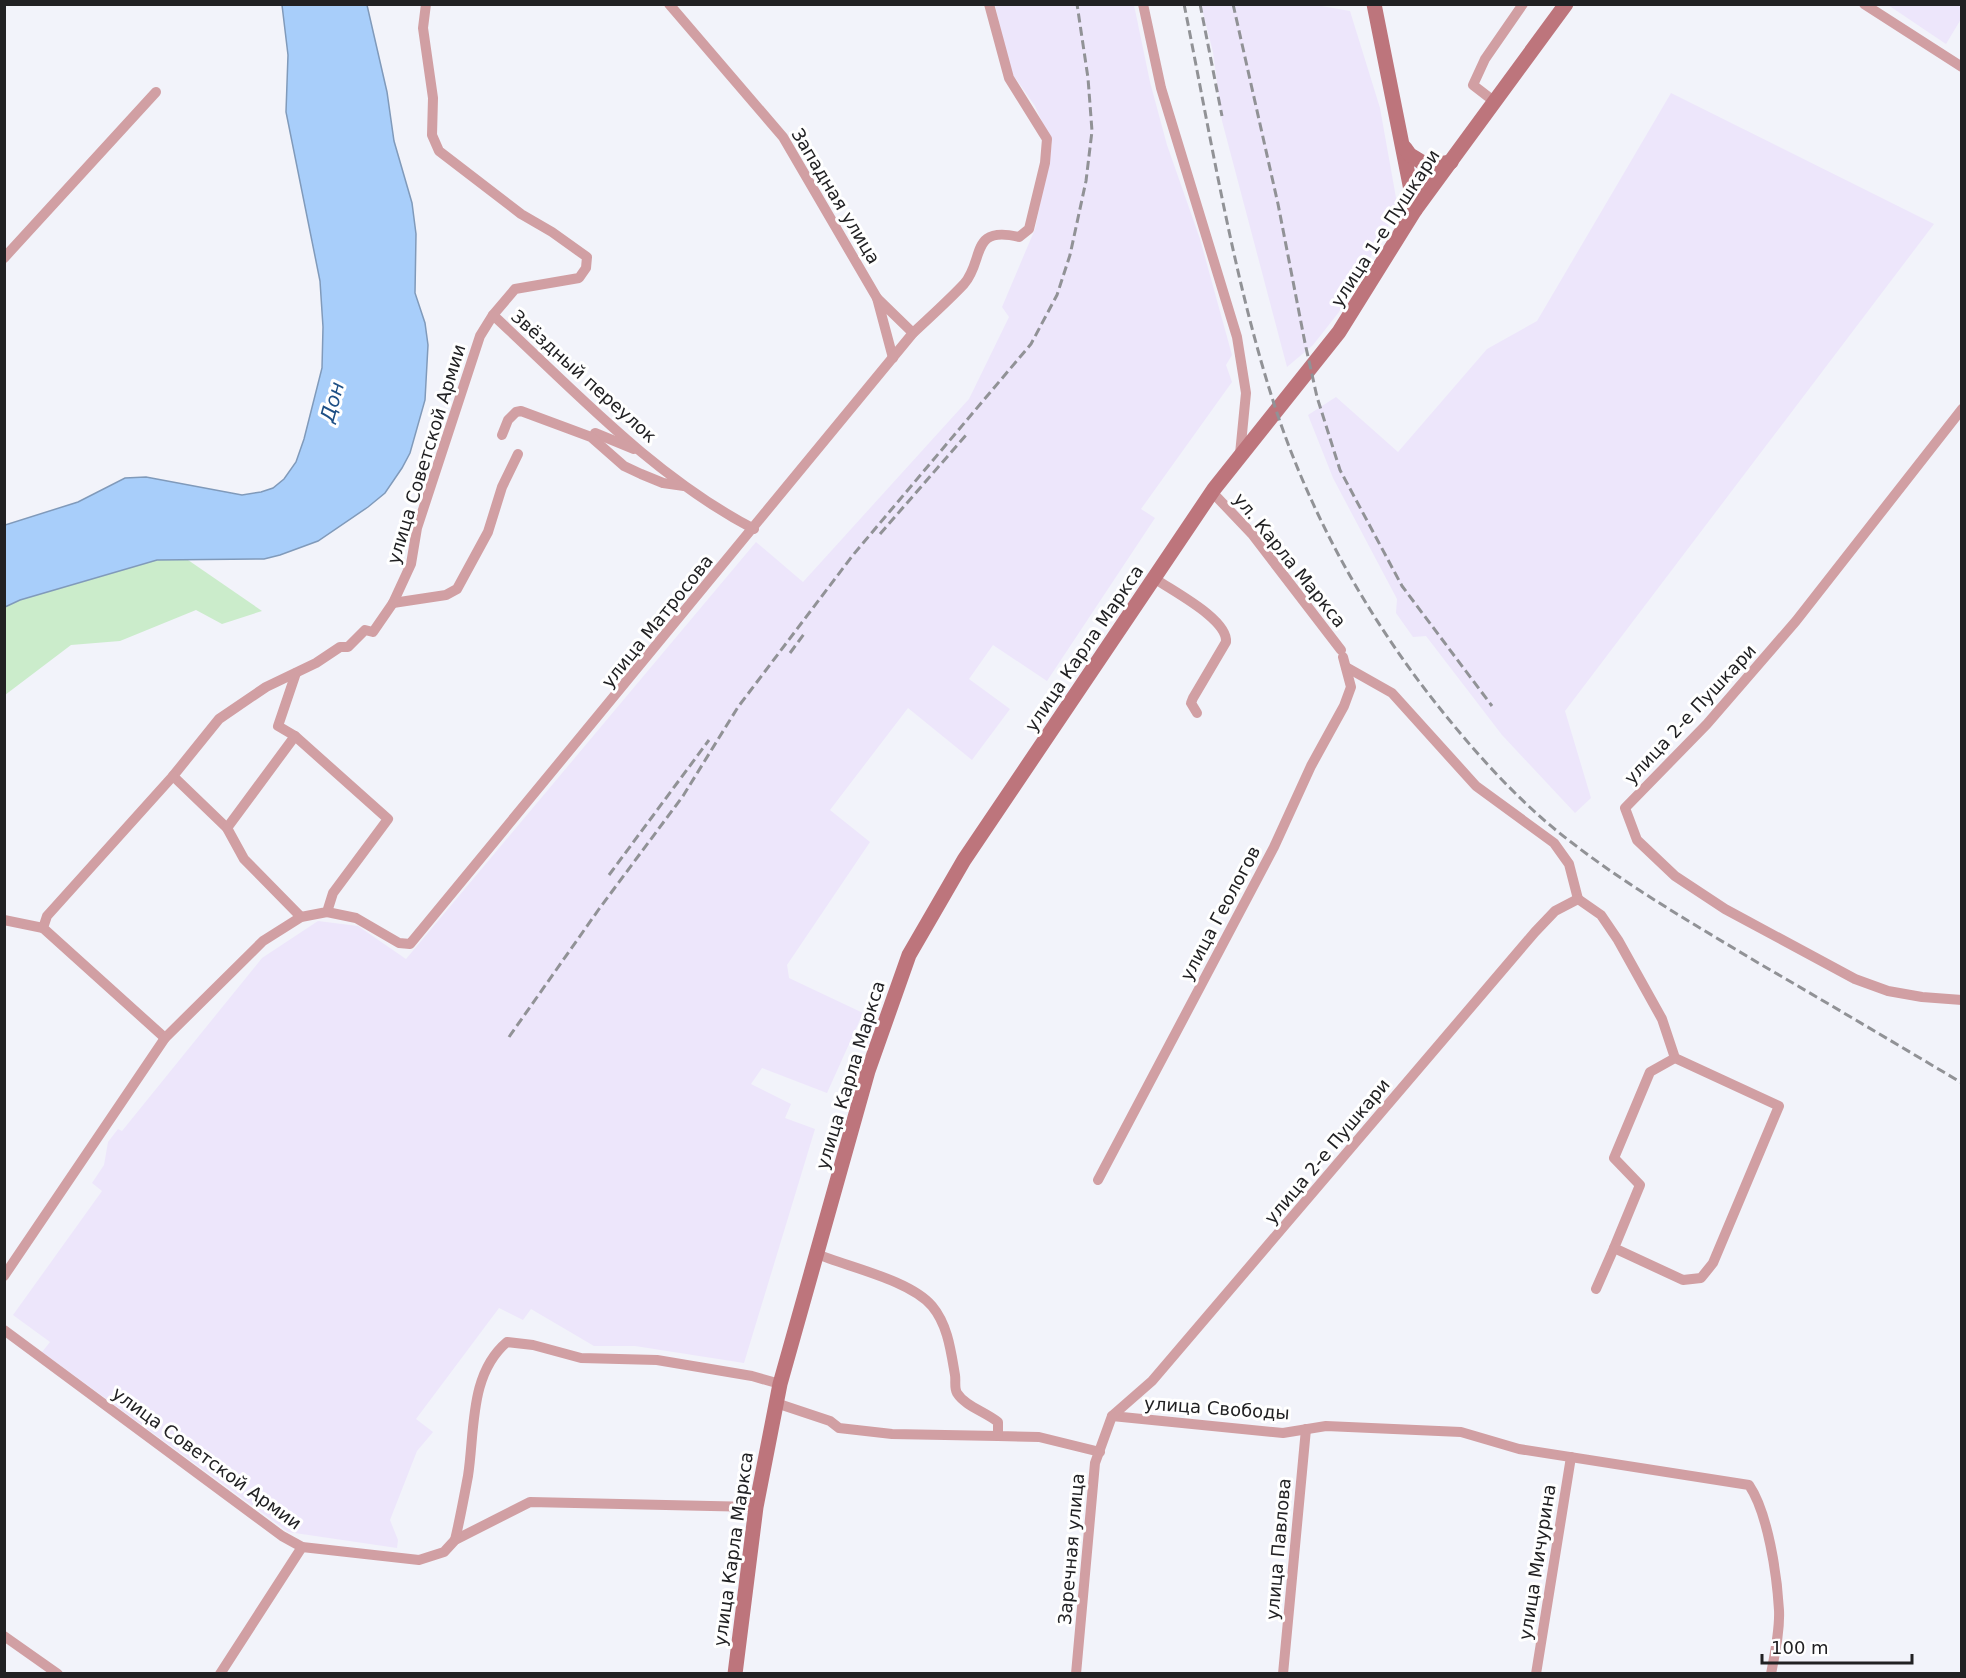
<svg xmlns="http://www.w3.org/2000/svg" width="1966" height="1678" font-family="'DejaVu Sans',sans-serif">
<style>
.industrial{fill:#ede6fb}
.green{fill:#cbeccb}
.water{fill:#a8cefa;stroke:#809aba;stroke-width:1.5}
.lines{fill:none;stroke-linecap:round;stroke-linejoin:round}
.minor{stroke:#d19fa3;stroke-width:10}
.secondary{stroke:#bd757c;stroke-width:15}
.rail{stroke:#919296;stroke-width:3;stroke-dasharray:9 4.5;stroke-linecap:butt}
.labels{text-anchor:middle;dominant-baseline:central;stroke-width:6;stroke-linejoin:round;paint-order:stroke}
.street-label{font-size:18px;fill:#212123;stroke:#fff}
.water-label{font-size:20px;font-style:italic;fill:#1d4f85;stroke:#fff}
</style>
<rect width="100%" height="100%" fill="#f2f3fa"/>
<g class="industrial">
<path d="M995,5H1134L1150,82L1167,145L1200,239L1232,355L1226,365L1232,382L1141,509L1155,518L1047,681L993,645L969,679L1010,709L972,760L908,708L830,810L870,842L787,965L789,978L863,1013L827,1093L762,1068L751,1084L791,1104L785,1118L815,1129L744,1363L635,1346H594L531,1309L523,1320L499,1308L416,1419L433,1432L417,1451L390,1520L398,1540L397,1548L288,1532L42,1352L50,1342L13,1315L102,1191L92,1183L104,1165L108,1142L118,1129L122,1131L262,958L318,921L358,926L406,959L756,542L803,582L969,399L1009,317L1002,307L1035,229L1052,144L1035,106L1011,72Z"/>
<path d="M1316,5L1350,11L1380,108L1398,209L1339,312L1313,345L1287,367L1222,121L1213,52L1201,5Z"/>
<path d="M1888,5H1961V19L1946,44Z"/>
<path d="M1671,93L1934,224L1565,711L1591,798L1575,813L1502,735L1426,636L1413,637L1396,613L1397,599L1333,478L1308,415L1336,397L1398,452L1487,349L1537,321Z"/>
</g>
<path class="green" d="M157,560H188L262,611L222,624L196,610L120,641L71,645L5,695V607L20,600Z"/>
<path class="water" d="M282,5H367L387,92L394,141L412,203L416,234L415,293L425,323L428,345L425,400L410,453L402,468L385,493L368,507L318,541L280,555L264,559L157,560L20,600L5,607V525L78,502L125,478L146,477L242,495L261,492L273,488L284,479L296,462L304,439L322,368L323,327L320,281L286,112L288,55Z"/>
<g class="lines">
<g class="minor">
<path d="M426,4L423,28L433,98L432,135L439,151L521,214L552,232L587,257L586,268L579,278L515,289L493,315C575,391 654,477 754,529"/>
<path d="M669,4L783,137L877,298"/>
<path d="M1143,4L1161,88L1237,337L1246,393L1240,454"/>
<path d="M1864,4L1962,67"/>
<path d="M1495,102L1473,85L1485,59L1523,4"/>
<path d="M4,258L156,92"/>
<path d="M893,358L877,298L913,333"/>
<path d="M1962,409L1796,621L1707,724L1625,808L1637,840L1675,876L1725,909L1855,979L1888,991L1922,997L1962,1000"/>
<path d="M595,433L634,449"/>
<path d="M502,435L508,420L516,412L521,411L591,437L624,466L641,474L663,483L684,486"/>
<path d="M1212,492L1252,534L1341,650"/>
<path d="M1154,578C1172,591 1228,619 1226,642L1193,698L1191,703L1197,713"/>
<path d="M393,603L446,595L457,589L488,532L502,487L518,454"/>
<path d="M1346,667L1392,693L1476,786L1554,843L1569,864L1578,899"/>
<path d="M295,736L278,726L296,673"/>
<path d="M1578,899L1601,915L1618,940L1662,1019L1675,1058L1779,1106L1713,1263L1701,1278L1683,1280L1614,1248L1640,1185L1614,1158L1650,1072L1675,1058"/>
<path d="M327,912L356,918L399,943L410,944L913,333C930,317 948,301 964,284C985,260 969,225 1019,237L1029,229L1045,163L1047,139L1009,78L989,4"/>
<path d="M301,917L244,859L227,828L173,776L219,719L266,687L316,663L340,647H348L365,630L373,632L393,603L411,564L417,528L480,336L493,315"/>
<path d="M4,920L43,928"/>
<path d="M165,1038L43,928L47,916L173,776"/>
<path d="M1098,1180L1274,847L1311,766L1344,706L1351,687L1343,657"/>
<path d="M817,1254C848,1267 910,1280 932,1306C948,1325 951,1352 955,1375C956,1381 954,1388 957,1393C965,1406 986,1412 998,1422V1436L1039,1437L1100,1452"/>
<path d="M4,1276L165,1038L263,941L301,917L327,912L333,893L388,819L295,736L227,828"/>
<path d="M1596,1289L1614,1248"/>
<path d="M4,1330L282,1536L302,1547L419,1560L444,1552L455,1540L530,1502L756,1507"/>
<path d="M776,1403L830,1421L839,1428L892,1434L998,1436"/>
<path d="M1112,1416L1283,1433L1326,1426L1461,1432L1519,1449L1749,1485C1768,1513 1777,1575 1779,1610C1780,1630 1775,1653 1771,1674"/>
<path d="M455,1540C460,1519 464,1497 468,1476C475,1431 469,1374 507,1342L533,1345L581,1358L657,1360L752,1376L780,1384"/>
<path d="M4,1636L58,1674"/>
<path d="M220,1674L302,1547"/>
<path d="M1076,1674L1095,1463L1112,1416L1152,1381L1535,932L1555,911L1578,899"/>
<path d="M1283,1674L1306,1429"/>
<path d="M1536,1674L1571,1457"/>
</g>
<g class="secondary">
<path d="M1374,4L1415,210"/>
<path d="M1405,148L1410,155L1428,166L1451,162"/>
<path d="M735,1674L756,1507L780,1384L868,1071L909,955L964,860L1214,489L1339,332L1415,210L1566,4"/>
</g>
<g class="rail">
<path d="M1184,4C1211,138 1234,282 1276,410C1312,518 1368,618 1438,706C1477,755 1521,804 1571,842C1629,887 1692,923 1755,961C1824,1001 1893,1042 1962,1083"/>
<path d="M1200,4L1222,116"/>
<path d="M1233,4L1278,204L1305,343L1317,397L1340,470L1402,586L1492,706"/>
<path d="M880,534L967,434"/>
<path d="M790,653L804,634"/>
<path d="M609,875L709,740"/>
<path d="M509,1037L599,909L683,796L738,707L853,555L1031,344L1057,295L1070,255L1086,181L1092,131L1088,78L1077,4"/>
</g>
</g>
<g class="labels">
<g class="street-label">
<text transform="translate(836 196) rotate(59)">Западная улица</text>
<text transform="translate(1385 228) rotate(-57)">улица 1-е Пушкари</text>
<text transform="translate(584 376) rotate(42)">Звёздный переулок</text>
<text transform="translate(426 454) rotate(-73)">улица Советской Армии</text>
<text transform="translate(1290 560) rotate(51)">ул. Карла Маркса</text>
<text transform="translate(657 621) rotate(-51)">улица Матросова</text>
<text transform="translate(1084 648) rotate(-56)">улица Карла Маркса</text>
<text transform="translate(1690 714) rotate(-47)">улица 2-е Пушкари</text>
<text transform="translate(1220 913) rotate(-62)">улица Геологов</text>
<text transform="translate(850 1075) rotate(-73)">улица Карла Маркса</text>
<text transform="translate(1327 1151) rotate(-50)">улица 2-е Пушкари</text>
<text transform="translate(1217 1408) rotate(4)">улица Свободы</text>
<text transform="translate(207 1458) rotate(36)">улица Советской Армии</text>
<text transform="translate(733 1549) rotate(-82)">улица Карла Маркса</text>
<text transform="translate(1071 1549) rotate(-85)">Заречная улица</text>
<text transform="translate(1278 1549) rotate(-85)">улица Павлова</text>
<text transform="translate(1537 1562) rotate(-81)">улица Мичурина</text>
</g>
<g class="water-label">
<text transform="translate(332 402) rotate(-74)">Дон</text>
</g>
</g>
<rect width="1966" height="1678" fill="none" stroke="#212123" stroke-width="12"/>
<path d="M1762 1654v9h150v-9" fill="none" stroke="#212123" stroke-width="3"/>
<text x="1771" y="1654" font-size="18" fill="#212123" stroke="#ffffff" stroke-width="4.5" paint-order="stroke">100 m</text>
</svg>
